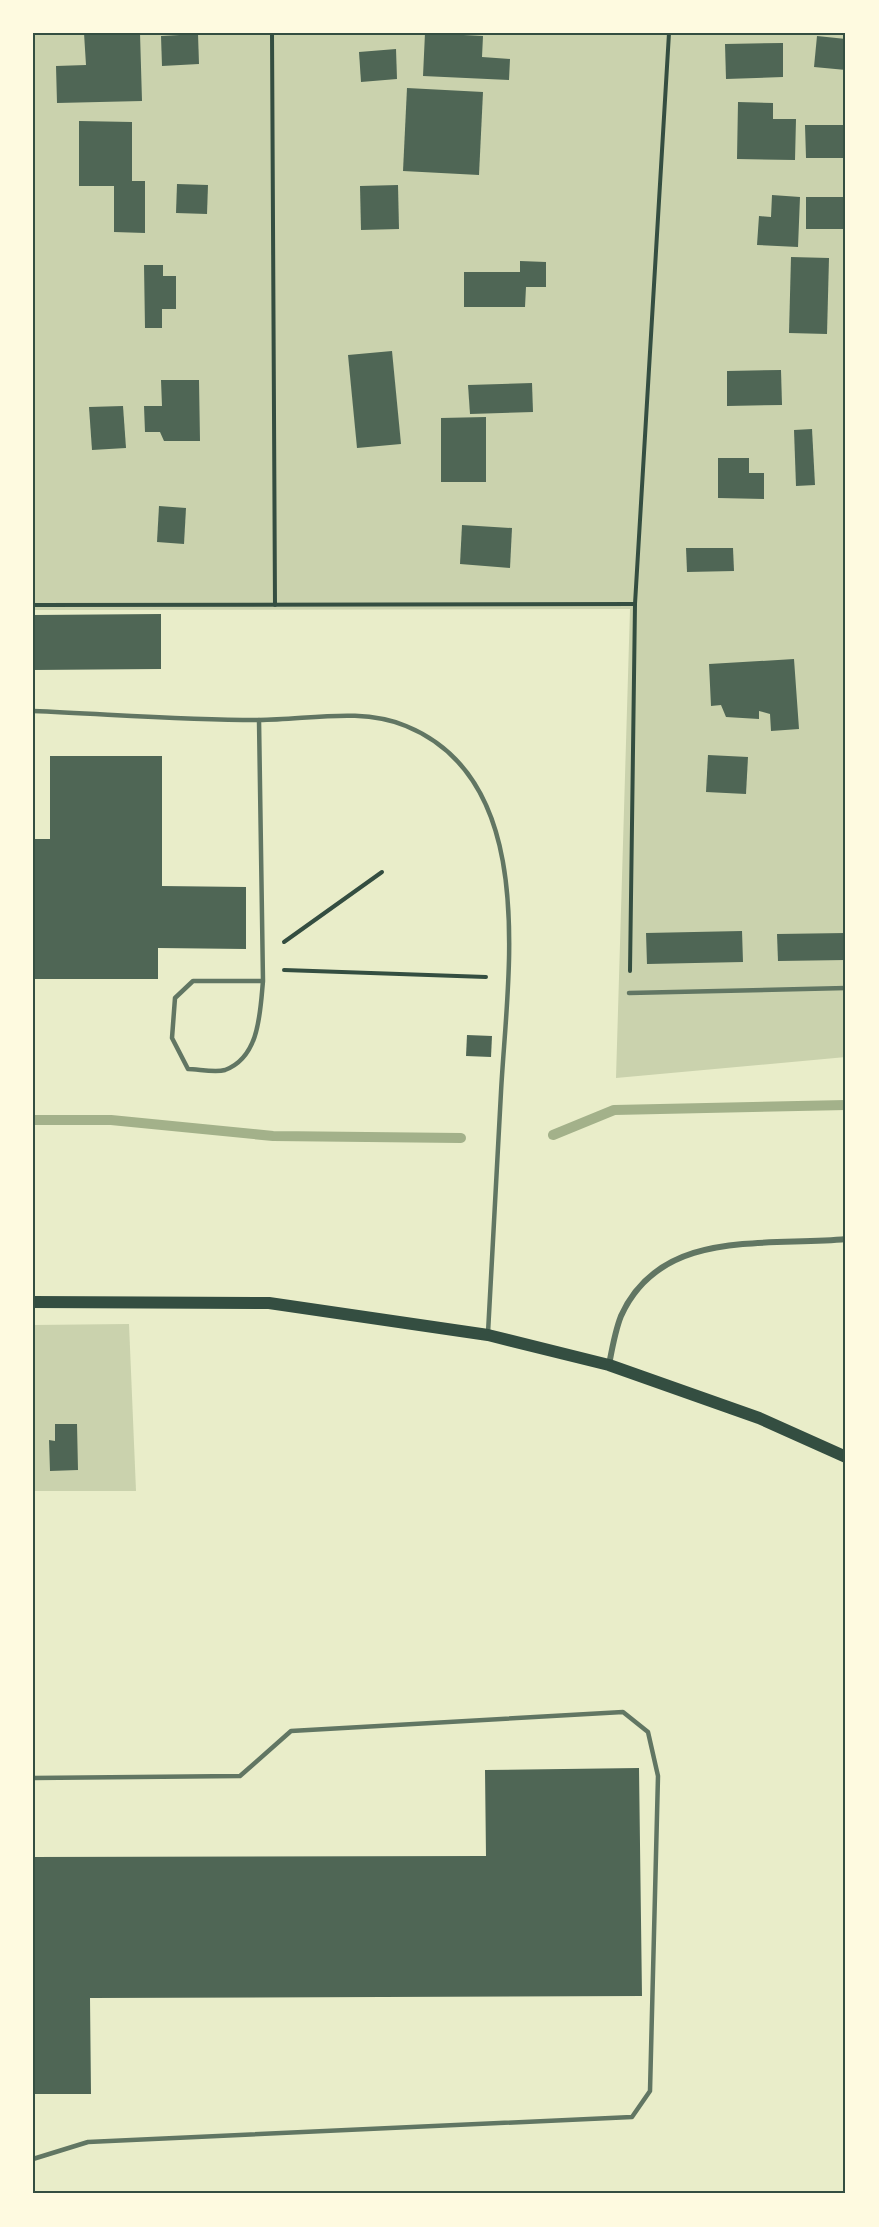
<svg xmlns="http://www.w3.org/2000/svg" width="879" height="2227" font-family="'Work Sans',sans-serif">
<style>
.green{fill:#cad2ad}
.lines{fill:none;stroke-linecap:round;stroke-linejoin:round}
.stream{stroke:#a3b18a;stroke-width:10}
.building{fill:#4f6655}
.path{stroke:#344e41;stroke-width:4}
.service{stroke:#617663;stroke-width:4.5}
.minor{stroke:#617663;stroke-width:6}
.secondary{stroke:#344e41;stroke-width:12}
.neatline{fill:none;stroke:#344e41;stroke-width:2}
</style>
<rect width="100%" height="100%" fill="#e9edc9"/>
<g class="green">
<path d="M33,33H846V1057L616,1078L630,609L33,610Z"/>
<path d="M129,1324L136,1491H33V1325Z"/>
</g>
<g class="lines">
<g class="stream">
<path d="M33,1120H111L273,1136L461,1138"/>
<path d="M553,1135L614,1110L846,1105"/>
</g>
</g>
<g class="building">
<path d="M84,33H140L142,101L57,103L56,66L86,65Z"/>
<path d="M425,33L483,36L482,57L510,59L509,80L423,76Z"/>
<path d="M198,34L199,64L162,66L161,36Z"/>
<path d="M817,36L846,39V70L814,67Z"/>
<path d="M783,43V77L726,79L725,44Z"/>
<path d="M396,49L397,79L361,82L359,52Z"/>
<path d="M407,88L483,92L479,175L403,171Z"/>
<path d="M738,102L773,103V119H796L795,160L737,159Z"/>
<path d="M79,121L132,122V181H145V233L114,232V186H79Z"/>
<path d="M805,125H846V158H806Z"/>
<path d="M177,184L208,185L207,214L176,213Z"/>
<path d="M398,185L399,229L361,230L360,186Z"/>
<path d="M772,195L800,197L798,247L757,245L759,216L771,217Z"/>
<rect x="806" y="197" width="40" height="32"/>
<path d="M791,257L829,258L827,334L789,333Z"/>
<path d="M520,261L546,262V287H526L525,307H464V272H520Z"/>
<path d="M144,265H163V276H176V309H162V328H145Z"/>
<path d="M392,351L401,444L357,448L348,355Z"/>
<path d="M781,370L782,405L727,406V371Z"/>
<path d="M161,380H199L200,441H164L160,432H145L144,406H162Z"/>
<path d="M532,383L533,412L470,414L468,385Z"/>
<path d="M123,406L126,448L92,450L89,407Z"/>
<path d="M486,417V482H441V418Z"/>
<path d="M812,429L815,485L796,486L794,430Z"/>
<path d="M718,458H749V473H764V499L718,498Z"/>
<path d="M159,506L186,508L184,544L157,542Z"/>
<path d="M462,525L512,528L510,568L460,564Z"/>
<path d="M686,548H733L734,571L687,572Z"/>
<path d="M161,614V669L33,670V615Z"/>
<path d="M794,659L799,729L771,731L770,714L759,711V719L726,717L721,705L711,706L709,664Z"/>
<path d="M708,755L748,757L746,794L706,792Z"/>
<path d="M50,756H162V886L246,887V949L158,948V979H33V839H50Z"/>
<path d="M742,931L743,962L647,964L646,933Z"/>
<path d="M846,933V960L778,961L777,934Z"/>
<path d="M467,1035L492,1036L491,1057L466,1056Z"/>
<path d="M55,1424H77L78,1470L50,1471L49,1440L55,1441Z"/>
<path d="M639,1768L642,1996L90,1998L91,2094H33V1857L486,1856L485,1770Z"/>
</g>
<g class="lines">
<g class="path">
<path d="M272,33L275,605"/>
<path d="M33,605L635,604"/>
<path d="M284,942L382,872"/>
<path d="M284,970L486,977"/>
<path d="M630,971L635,604L669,33"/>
</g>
<g class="service">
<path d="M33,711C108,714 184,720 259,720C308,720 360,707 406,726C541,781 507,976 501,1092C497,1172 492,1252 488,1333"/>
<path d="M259,720L263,981H193L175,998L172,1038L188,1069C198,1069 215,1073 225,1070C260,1057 260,1012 263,981"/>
<path d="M629,993L846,988"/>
<path d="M33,1778L240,1776L291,1731L623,1712L648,1732L658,1776L650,2091L632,2117L88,2142L33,2159"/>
</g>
<path class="minor" d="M609,1365C612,1349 615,1331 621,1316C661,1227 766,1247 846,1239"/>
<path class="secondary" d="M33,1302L269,1303L488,1335L609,1365L759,1418L846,1457"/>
</g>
<rect width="879" height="2227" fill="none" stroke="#fefae0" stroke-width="69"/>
<rect x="34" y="34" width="810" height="2158" class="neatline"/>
</svg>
